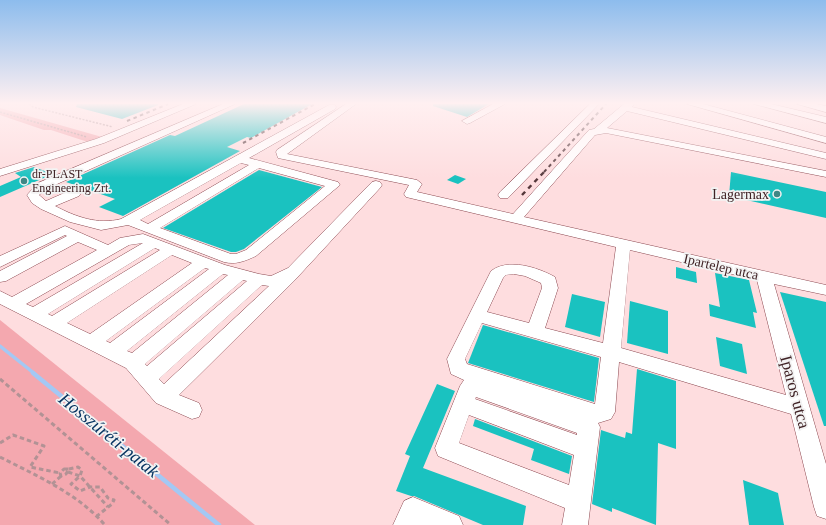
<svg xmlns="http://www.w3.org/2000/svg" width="826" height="525" font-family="'Times New Roman',serif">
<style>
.green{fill:#f4a8af}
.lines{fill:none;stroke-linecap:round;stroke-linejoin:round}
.stream-far1{stroke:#a4c8f4;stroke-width:3.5}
.stream{stroke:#a4c8f4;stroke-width:4.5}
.building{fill:#1ac2c0}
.minor-casing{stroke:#8c4951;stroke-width:1}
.path-far1{stroke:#b29295;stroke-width:1.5;stroke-dasharray:2 1.5;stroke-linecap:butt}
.path{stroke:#b29295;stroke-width:3;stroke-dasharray:4.5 3;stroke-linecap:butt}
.minor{fill:#fff;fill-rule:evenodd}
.rail-far1{stroke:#54373a;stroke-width:2;stroke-dasharray:3.5 3.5;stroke-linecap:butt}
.rail{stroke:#54373a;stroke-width:2.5;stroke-dasharray:4.5 4.5;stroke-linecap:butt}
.poi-dot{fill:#3f8785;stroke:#f3f3f3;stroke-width:1.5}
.labels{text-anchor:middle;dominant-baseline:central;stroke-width:3.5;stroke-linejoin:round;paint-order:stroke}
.far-poi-label{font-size:12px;fill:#3f2225;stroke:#f3f3f3;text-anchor:start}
.poi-label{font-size:14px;fill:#3f2225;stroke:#f3f3f3;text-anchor:end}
.street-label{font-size:14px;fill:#3f2225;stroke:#f3f3f3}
.near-street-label{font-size:17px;fill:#3f2225;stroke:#f3f3f3}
.near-water-label{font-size:18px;font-style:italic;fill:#093562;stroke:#f3f3f3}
</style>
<rect width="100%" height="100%" fill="#fedddf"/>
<g class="green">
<path d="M0,108L102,137L88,142L51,130H44L0,115Z"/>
<path d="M0,320L255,525H0Z"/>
</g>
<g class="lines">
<path class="stream-far1" d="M0,346L35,374"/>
<path class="stream" d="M33,373L219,525"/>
</g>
<g class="building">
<path d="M77,104H158V105L122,119L76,107Z"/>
<path d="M244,104H312L251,138L247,137L227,147L240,151L123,216L99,207L115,199L66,182L170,135L175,136Z"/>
<path d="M433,104H489L467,117L433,106Z"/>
<path d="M34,167L53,174L0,197V186L21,177L15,173Z"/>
<path d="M259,170L322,187L244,249L236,252H231L163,228Z"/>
<path d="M731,172L826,192V218L729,196Z"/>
<path d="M455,175L466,179L458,184L447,180Z"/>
<path d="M676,267L696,272L697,283L676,278Z"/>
<path d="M715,273L749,280L757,313L753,312L756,328L710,316L709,304L720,307Z"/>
<path d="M780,292L826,302V426H824Z"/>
<path d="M572,294L605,302L600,337L565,327Z"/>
<path d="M630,301L668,311V354L627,343Z"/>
<path d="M483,325L599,358L594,402L468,363Z"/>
<path d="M716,337L742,344L747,374L720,366Z"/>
<path d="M637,369L676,381V449L658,443L656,525L612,508V512L592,504L601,430L625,438L626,432L632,434Z"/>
<path d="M437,384L455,391L423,468L526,506L523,525H483L414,496H411L396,491L410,456L405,454Z"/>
<path d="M475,419L572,456L569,474L531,460L534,449L473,426Z"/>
<path d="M743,480L778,493L784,525H749Z"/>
</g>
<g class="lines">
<defs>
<g id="minor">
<path d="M183,104H196L104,143L0,176V169L96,139Z"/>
<path d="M223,104H235L46,189L39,195L46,201L71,190H79L81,193L79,196L55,206C76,217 98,225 121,219L329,105H335L336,107L335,109L249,158L338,182L340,185L256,256C245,261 236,265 224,262L128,225L101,230L70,222L41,209L32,203L27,195L38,183ZM241,163L249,165L148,224L140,220ZM259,168L325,186L246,250L236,254H231L160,228Z"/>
<path d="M346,104H356L287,154L417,180L422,184L417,192L513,214L589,130L594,129L624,104H634L632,107L826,153V159L627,111L607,128L826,171V177L606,133L595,135L524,217L826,285V295L774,284L826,464V519L817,516L814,507L791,414L619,362L615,412L611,419L598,423L600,427L588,525H562L565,508L438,456L435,448L460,386L464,380L451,374L447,359L491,271C508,258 537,267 555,277L558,288L545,328L603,343L616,247L406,197L404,194L409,185L278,158L276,152L277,150ZM630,250L757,280L786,395L621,348ZM514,274L525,276L541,283L542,288L529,323L487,312L503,278L506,275ZM482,323L601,357L595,404L467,364L465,359ZM476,397L577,433V435L475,399ZM469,415L574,455L569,485L459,443Z"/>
<path d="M493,104H505L470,123L467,124L462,121Z"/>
<path d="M590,104H599L508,198H500L498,195L500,192Z"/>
<path d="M687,104H703L826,137V143Z"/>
<path d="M754,104H771L826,117V123Z"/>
<path d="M797,104H816L826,106V112Z"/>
<path d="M376,181L380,182L382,185L380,188L294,281L179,395L199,403L202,410L199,417L192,419L156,403L126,368L0,304V291L12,297L97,250L78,242L6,281L0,282V271L67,236L65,235L0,267V256L65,226L108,245L120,238L143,234L225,265L259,274L271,276L288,268L372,182ZM143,243L33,307L26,304L129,245ZM155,248L160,250L52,316L48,314ZM172,255L192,263L90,334L67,323ZM205,268L209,269L110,343L106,341ZM223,274L228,275L132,353L127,351ZM243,280L247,281L147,366L145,364ZM262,285L269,286L164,384L159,379Z"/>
<path d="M413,497L459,516L463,525H393L404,501Z"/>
</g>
</defs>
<use href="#minor" class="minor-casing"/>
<g class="path-far1">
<path d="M29,104L33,107L113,127"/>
<path d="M0,112L87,137"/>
</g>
<g class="path">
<path d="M0,379L171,525"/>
<path d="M0,443L13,435L44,446L30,467L60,473"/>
<path d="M0,457C37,476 77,493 105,525"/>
<path d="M64,469H69L66,474L61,476L60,473Z"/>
<path d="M69,469L78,467L82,470L80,476L71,484L80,491L90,487H100L108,498L114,500L112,504L97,516"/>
<path d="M68,472L80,476L108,507"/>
<path d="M52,484L61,476"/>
</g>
<use href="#minor" class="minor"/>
<g class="rail-far1">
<path d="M127,121L168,104"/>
<path d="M243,143L315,104"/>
<path d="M544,172L606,104"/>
</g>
<path class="rail" d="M522,195L545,171"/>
</g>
<linearGradient id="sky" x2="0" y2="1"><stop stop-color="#8dbced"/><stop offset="0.58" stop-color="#fff0f1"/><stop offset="1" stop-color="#fff0f1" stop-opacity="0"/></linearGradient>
<rect width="826" height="178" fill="url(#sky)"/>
<g class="poi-dot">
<circle cx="24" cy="181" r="4"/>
<circle cx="777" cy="194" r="4"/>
</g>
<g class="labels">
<g class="far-poi-label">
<text x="32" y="174">dr-PLAST<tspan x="32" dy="14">Engineering Zrt.</tspan></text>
</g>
<g class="poi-label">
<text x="769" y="194">Lagermax</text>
</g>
<g class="street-label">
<text transform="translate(721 267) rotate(13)">Ipartelep utca</text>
</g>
<g class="near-street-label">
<text transform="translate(795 392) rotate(75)">Iparos utca</text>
</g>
<g class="near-water-label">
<text transform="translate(109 435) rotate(39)">Hosszúréti-patak</text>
</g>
</g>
</svg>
